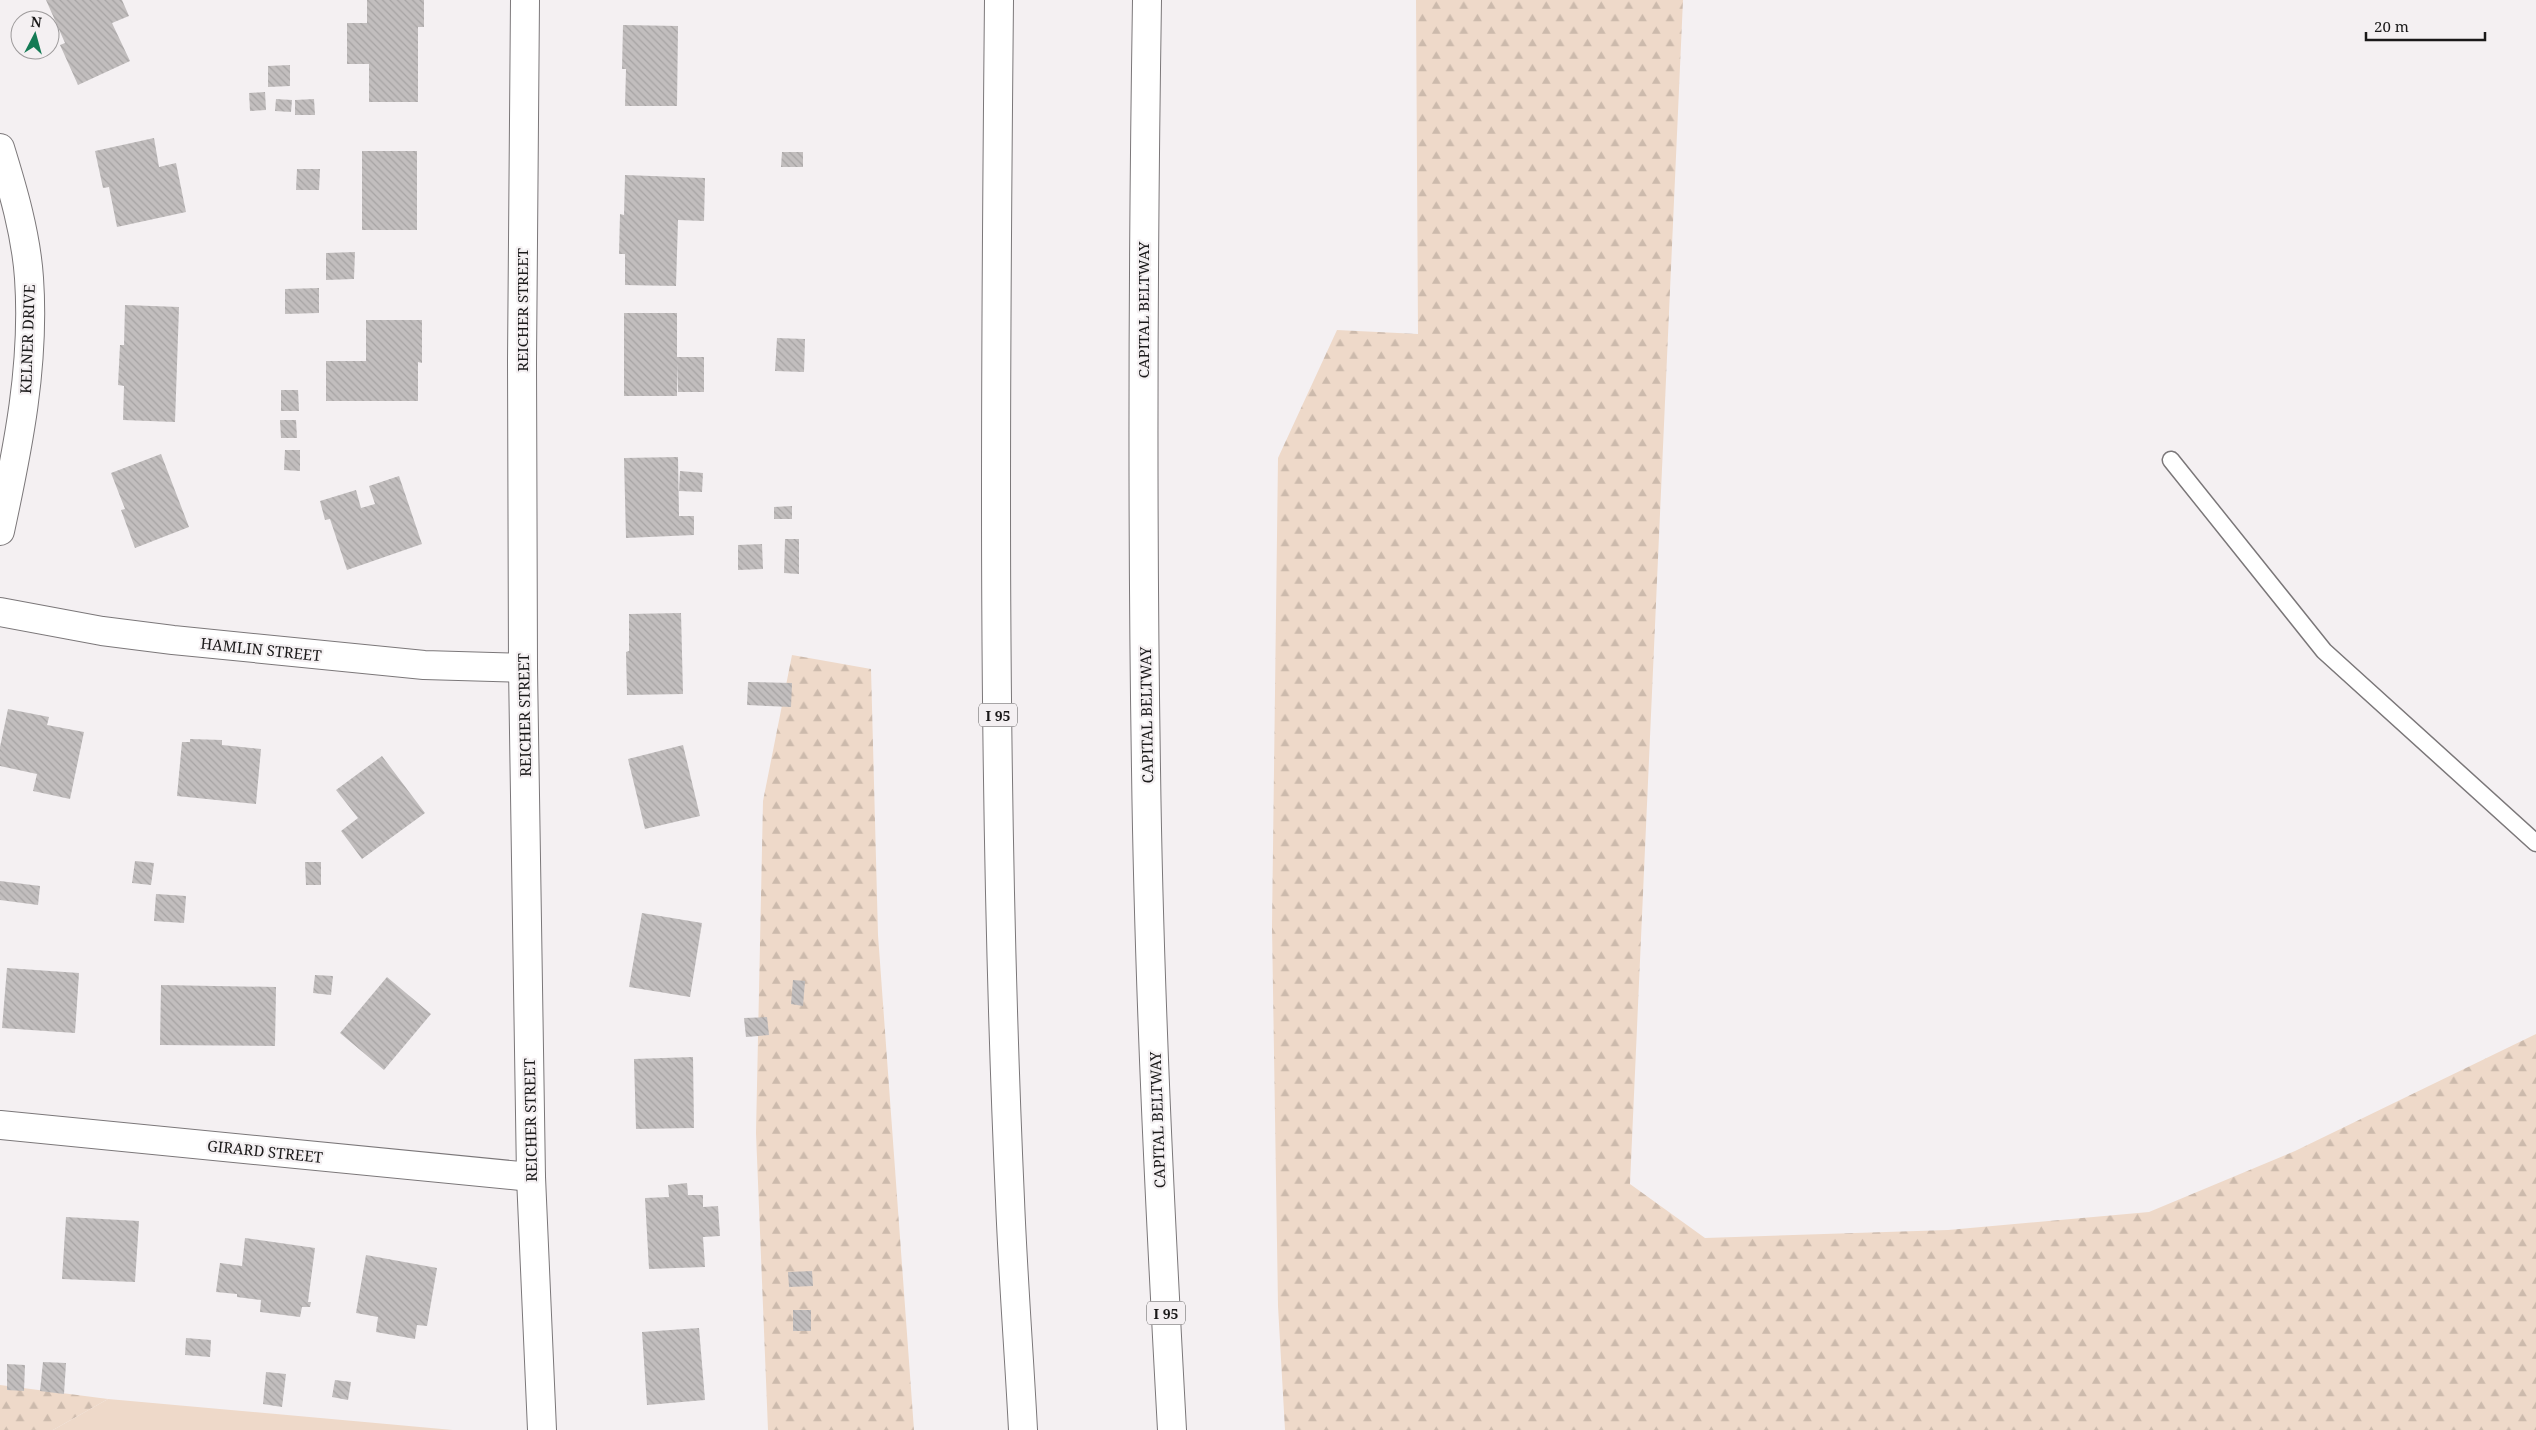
<svg xmlns="http://www.w3.org/2000/svg" width="2536" height="1430" font-family="'Noto Serif',serif">
<style>
.forest{fill:url(#forest-firs)}
.park{fill:#eed9c9}
.building{fill:url(#building-back-hatch)}
.lines{fill:none;stroke-linecap:round;stroke-linejoin:round}
.service-casing{stroke:#7b7779;stroke-width:19}
.minor-casing{stroke:#7b7779;stroke-width:30}
.motorway-casing{stroke:#7b7779;stroke-width:30}
.service{stroke:#fff;stroke-width:16}
.minor{stroke:#fff;stroke-width:28}
.motorway{stroke:#fff;stroke-width:28}
.labels{text-anchor:middle;dominant-baseline:central;stroke-width:4.5;stroke-linejoin:round;paint-order:stroke}
.shield{fill:#f4f0f2;stroke:#5b5a5a;stroke-width:1}
.shield-label{font-size:14px;font-weight:bold;fill:#1a1919}
.street-label{font-size:15px;fill:#1a1919;stroke:#f4f0f2}
</style>
<defs>
<pattern id="forest-firs" width="22" height="20" patternUnits="userSpaceOnUse" patternTransform="scale(1.25)"><rect width="22" height="20" fill="#eed9c9"/><path d="M5 1l3.5 6h-7zM16 11l3.5 6h-7z" fill="#ccbaac"/></pattern>
<pattern id="building-back-hatch" width="6" height="6" patternUnits="userSpaceOnUse" patternTransform="scale(1.25)"><rect width="6" height="6" fill="#c2bebe"/><path d="M-1 5l2 2M0 0l6 6M5-1l2 2" fill="none" stroke="#a6a3a3"/></pattern>
</defs>
<rect width="100%" height="100%" fill="#f4f0f2"/>
<g class="forest">
<path d="M1416,0H1683L1630,1184L1705,1238L1948,1230L2149,1212L2295,1151L2536,1034V1430H1285L1278,1306L1272,926L1278,458L1337,330L1418,334Z"/>
<path d="M792,655L871,669L878,935L914,1430H768L756,1133L763,801Z"/>
<path d="M0,1385L108,1399L53,1430H0Z"/>
</g>
<path class="park" d="M108,1399L453,1430H53Z"/>
<g class="building">
<path d="M46,0H122L129,16L112,23L130,61L78,85L60,45L65,43Z"/>
<path d="M367,0H424V27H418V102H369V64H347V23H367Z"/>
<path d="M623,25L678,26L677,106H625L626,69H622Z"/>
<path d="M290,65V86L268,87V66Z"/>
<path d="M265,92L266,110L250,111L249,93Z"/>
<path d="M276,99L292,100L291,112L275,111Z"/>
<path d="M314,99L315,115H295V100Z"/>
<path d="M154,138L159,167L176,163L186,212L117,227L109,187L103,188L95,151Z"/>
<rect x="362" y="151" width="55" height="79"/>
<path d="M782,152H803V167H781Z"/>
<path d="M297,169H320L319,190H296Z"/>
<path d="M625,175L705,178L704,221L678,220L676,286L625,285V254H619L620,214L624,215Z"/>
<path d="M355,252L354,279L326,280V253Z"/>
<path d="M319,288V313L285,314V289Z"/>
<path d="M125,305L179,307L175,422L123,420L124,386L118,385L120,345H124Z"/>
<path d="M624,313H677V357H704V392H678L677,363V396H624Z"/>
<path d="M366,320H422V363L418,362V401H326V361H366Z"/>
<path d="M777,338L805,339L804,372L775,371Z"/>
<path d="M281,390H298L299,411H281Z"/>
<path d="M280,420H296L297,438H281Z"/>
<path d="M285,450H300V471L284,470Z"/>
<path d="M161,454L189,527L135,548L121,510L125,509L111,473Z"/>
<path d="M678,457L679,516H694V535L626,538L624,458Z"/>
<path d="M680,471L703,473L702,492L679,491Z"/>
<path d="M399,476L422,544L347,570L330,519L325,520L320,501L356,490L361,508L375,504L369,486Z"/>
<path d="M792,506V519H774V507Z"/>
<path d="M785,539H799V574L784,573Z"/>
<path d="M762,544L763,569L738,570V545Z"/>
<path d="M681,613L683,694L627,695L626,652L629,651V614Z"/>
<path d="M748,682L792,683L791,707L747,705Z"/>
<path d="M8,709L49,717L47,725L84,732L70,799L33,791L37,774L0,766V747Z"/>
<path d="M190,739L222,740V745L261,749L256,804L177,796L182,742H190Z"/>
<path d="M683,745L700,816L645,829L628,759Z"/>
<path d="M382,756L425,813L362,859L341,831L358,818L336,790Z"/>
<path d="M135,861L154,863L151,885L132,883Z"/>
<path d="M305,862H321V885H306Z"/>
<path d="M0,881L40,886L38,905L0,900Z"/>
<path d="M156,894L186,896L184,923L154,921Z"/>
<path d="M642,913L702,923L690,997L629,987Z"/>
<path d="M7,968L79,973L75,1033L2,1028Z"/>
<path d="M315,975L333,976L331,995L313,993Z"/>
<path d="M387,977L431,1014L384,1070L340,1033Z"/>
<path d="M793,980L805,981L803,1006L791,1004Z"/>
<path d="M161,985L276,987L275,1046L160,1045Z"/>
<path d="M767,1017L769,1035L746,1037L744,1018Z"/>
<path d="M693,1057L694,1128L636,1129L634,1059Z"/>
<path d="M687,1183L688,1195H703V1207L718,1206L720,1236L703,1237L705,1267L649,1269L645,1198L669,1197L668,1185Z"/>
<path d="M66,1217L139,1221L135,1282L62,1279Z"/>
<path d="M245,1238L315,1248L308,1302H311L310,1307H302L300,1317L260,1312L261,1300L237,1297V1294L216,1292L220,1263L242,1266Z"/>
<path d="M366,1255L437,1268L427,1326L417,1325L415,1339L376,1332L378,1317L356,1313Z"/>
<path d="M812,1271L813,1286L789,1287L788,1272Z"/>
<rect x="793" y="1310" width="18" height="21"/>
<path d="M699,1328L705,1400L647,1405L642,1332Z"/>
<path d="M186,1338L211,1340L210,1357L185,1355Z"/>
<path d="M43,1362L66,1363L64,1394L40,1391Z"/>
<path d="M7,1364L25,1365L24,1391L7,1390Z"/>
<path d="M266,1372L286,1374L282,1407L263,1404Z"/>
<path d="M335,1380L351,1382L348,1400L332,1397Z"/>
</g>
<g class="lines">
<defs>
<path id="service" d="M2171,460L2324,651L2536,843"/>
<g id="minor">
<path d="M525,0L522,361L523,668L531,1177L542,1430"/>
<path d="M0,148C13,190 26,234 29,278C35,364 18,448 0,531"/>
<path d="M0,612L102,631L173,640L424,665L523,668"/>
<path d="M0,1125L531,1177"/>
</g>
<g id="motorway">
<path d="M999,0C995,400 992,801 1010,1200C1013,1277 1019,1353 1023,1430"/>
<path d="M1147,0C1143,256 1142,513 1146,769C1149,990 1160,1210 1172,1430"/>
</g>
</defs>
<use href="#service" class="service-casing"/>
<use href="#minor" class="minor-casing"/>
<use href="#motorway" class="motorway-casing"/>
<use href="#service" class="service"/>
<use href="#minor" class="minor"/>
<use href="#motorway" class="motorway"/>
</g>
<g class="labels">
<g class="shield">
<rect x="979" y="703.5" width="38" height="23" rx="4"/>
<rect x="1147" y="1301.5" width="38" height="23" rx="4"/>
</g>
<g class="shield-label">
<text x="998" y="715">I 95</text>
<text x="1166" y="1313">I 95</text>
</g>
<g class="street-label">
<text transform="translate(522 310) rotate(-90)">REICHER STREET</text>
<text transform="translate(1143 310) rotate(-90)">CAPITAL BELTWAY</text>
<text transform="translate(27 339) rotate(-88)">KELNER DRIVE</text>
<text transform="translate(261 649) rotate(6)">HAMLIN STREET</text>
<text transform="translate(524 715) rotate(-91)">REICHER STREET</text>
<text transform="translate(1146 715) rotate(-91)">CAPITAL BELTWAY</text>
<text transform="translate(530 1120) rotate(-91)">REICHER STREET</text>
<text transform="translate(1157 1120) rotate(-92)">CAPITAL BELTWAY</text>
<text transform="translate(265 1151) rotate(6)">GIRARD STREET</text>
</g>
</g>
<g transform="translate(35 35) rotate(6)"><circle r="24" fill="#f4f0f2" stroke="#9d9a9b"/>
<path d="M0-4L9 19L0 12L-9 19Z" fill="#147b55"/>
<text y="-8" font-size="14" font-weight="bold" text-anchor="middle" fill="#1a1919">N</text>
</g>
<path d="M2366 32v8h119v-8" fill="none" stroke="#1a1919" stroke-width="2.5"/>
<text x="2374" y="32" font-size="15" fill="#1a1919" stroke="#f4f0f2" stroke-width="4" paint-order="stroke">20 m</text>
</svg>
